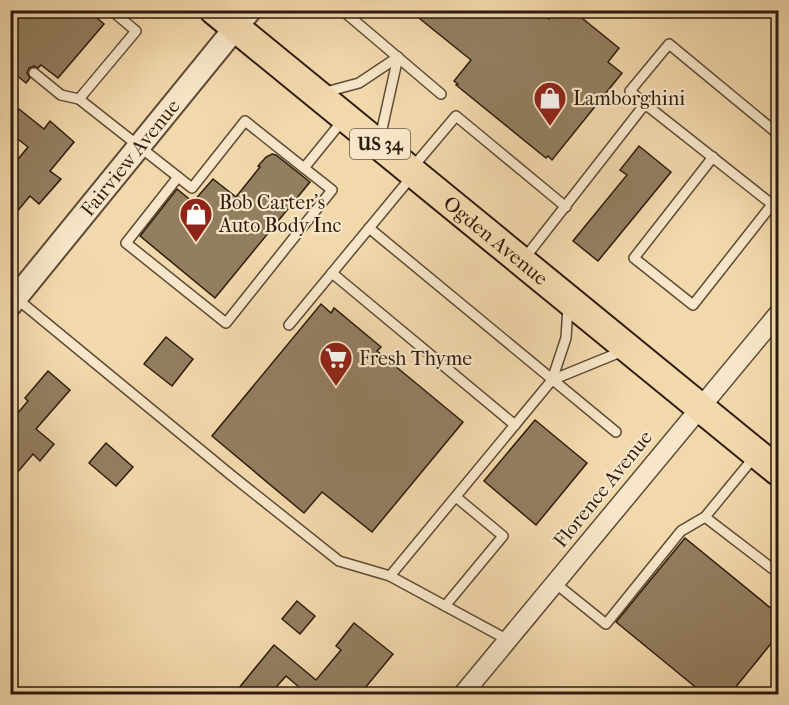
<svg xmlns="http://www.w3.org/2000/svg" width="789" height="705" font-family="'IM FELL French Canon',serif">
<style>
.building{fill:#937e60;stroke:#2d1b0e;stroke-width:1.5}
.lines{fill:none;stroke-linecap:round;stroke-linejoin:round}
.service-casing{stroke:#5e4a36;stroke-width:12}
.minor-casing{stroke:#5e4a36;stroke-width:21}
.tertiary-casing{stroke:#5e4a36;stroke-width:26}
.primary-casing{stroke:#2d1b0e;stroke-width:32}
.service{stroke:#f7e6c9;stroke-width:9}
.minor{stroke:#f7e6c9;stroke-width:18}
.tertiary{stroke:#f7e6c9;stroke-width:22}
.primary{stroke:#f2d9ac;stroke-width:28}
.labels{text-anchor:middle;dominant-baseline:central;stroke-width:4.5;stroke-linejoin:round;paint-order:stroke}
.shield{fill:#f7e6c9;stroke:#6a5846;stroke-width:1.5}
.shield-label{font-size:18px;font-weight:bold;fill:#2d1b0e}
.poi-label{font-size:20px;fill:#2d1b0e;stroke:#f7e6c9;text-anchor:start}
.street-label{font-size:20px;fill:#2d1b0e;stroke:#f7e6c9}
</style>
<rect width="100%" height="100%" fill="#f2d9ac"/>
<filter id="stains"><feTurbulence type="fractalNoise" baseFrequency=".00333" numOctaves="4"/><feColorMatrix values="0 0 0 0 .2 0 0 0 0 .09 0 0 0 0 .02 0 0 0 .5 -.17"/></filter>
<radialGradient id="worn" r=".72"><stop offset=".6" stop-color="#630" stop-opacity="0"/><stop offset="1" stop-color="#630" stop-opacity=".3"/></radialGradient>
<g class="building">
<path d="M25,10H88L104,24L58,78L41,65L38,68L34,66L29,68L27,73L30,78L26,83L10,70V28Z"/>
<path d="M409,10H539L549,19L556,10H572L619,48L608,62L622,73L552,160L548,156L546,158L456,85L458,84L454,81L471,60Z"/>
<path d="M19,109L44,129L50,121L74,142L50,171L61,179L39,204L30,196L10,220V169L28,147L10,133V120Z"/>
<path d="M639,146L671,172L598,261L573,241L627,175L620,170Z"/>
<path d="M272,154L276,155L310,182L215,298L140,236L177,189L193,202L213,179L236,197L260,167L258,166L266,157Z"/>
<path d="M321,304L331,313L334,308L381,347L377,351L463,422L372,532L322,492L304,513L212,436Z"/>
<path d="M166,337L193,359L172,386L144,364Z"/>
<path d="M48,371L70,390L36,429L54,444L40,461L33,454L10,481V422L28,401L25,398Z"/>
<path d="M535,420L587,463L536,525L484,481Z"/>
<path d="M106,443L133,467L116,486L89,463Z"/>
<path d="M685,538L778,614V635L730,694H704L616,622Z"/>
<path d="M297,601L315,616L300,634L282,619Z"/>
<path d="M354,623L393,654L360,694H304L306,693L286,676L270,694H234L274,645L316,680L341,650L336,646Z"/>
</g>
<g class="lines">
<defs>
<g id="service">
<path d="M111,10L136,31L79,99L192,188L245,121L304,168L343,120"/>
<path d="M342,10L441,94"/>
<path d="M34,73L61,95L79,99"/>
<path d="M322,93L359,83L398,57"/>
<path d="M645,104L630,91L669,44L778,134"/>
<path d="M380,138L398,57"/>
<path d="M713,157L634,258L693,305L778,197"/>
<path d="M412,168L456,116L566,207"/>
<path d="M178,177L126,243L226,323L332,190L304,168"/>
<path d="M369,228L616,432"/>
<path d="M524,259L645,104L778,209"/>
<path d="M332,273L515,425"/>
<path d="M16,298L231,475L339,561L390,576L508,640"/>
<path d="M289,325L413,175"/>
<path d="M552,380L623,351"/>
<path d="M755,456L705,517L778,573"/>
<path d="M390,576L552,380L566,338L568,306"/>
<path d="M555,583L606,624L681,531L705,517"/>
<path d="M445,606L503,536L456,497"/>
</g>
<path id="minor" d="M463,694L778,314"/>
<g id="tertiary">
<path id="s1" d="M10,305L250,10"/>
</g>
<g id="primary">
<path id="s2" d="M214,10L778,471"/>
</g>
</defs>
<use href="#service" class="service-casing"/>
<use href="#minor" class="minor-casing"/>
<use href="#tertiary" class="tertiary-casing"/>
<use href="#primary" class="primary-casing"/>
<use href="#service" class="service"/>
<use href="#minor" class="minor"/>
<use href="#tertiary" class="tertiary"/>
<use href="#primary" class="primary"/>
</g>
<defs>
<symbol id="shop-pin" viewBox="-11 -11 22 30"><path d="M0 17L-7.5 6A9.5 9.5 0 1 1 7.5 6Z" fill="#8f2418" stroke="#f7e6c9"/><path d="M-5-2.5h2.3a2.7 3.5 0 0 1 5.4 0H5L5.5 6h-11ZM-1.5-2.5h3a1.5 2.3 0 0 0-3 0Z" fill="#fff"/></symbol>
<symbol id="supermarket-pin" viewBox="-11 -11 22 30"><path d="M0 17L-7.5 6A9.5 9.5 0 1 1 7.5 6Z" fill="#8f2418" stroke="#f7e6c9"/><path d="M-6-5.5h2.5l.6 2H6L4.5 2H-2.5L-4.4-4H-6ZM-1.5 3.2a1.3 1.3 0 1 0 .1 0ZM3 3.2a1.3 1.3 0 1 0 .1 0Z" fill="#fff"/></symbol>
</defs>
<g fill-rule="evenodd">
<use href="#shop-pin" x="531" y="79" width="38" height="52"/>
<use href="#shop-pin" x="177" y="195" width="38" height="52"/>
<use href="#supermarket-pin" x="317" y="339" width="38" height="52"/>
</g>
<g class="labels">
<rect class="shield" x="350" y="129" width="60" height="30" rx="4.5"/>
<g class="shield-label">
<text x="380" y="144">US 34</text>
</g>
<g class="poi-label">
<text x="573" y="98">Lamborghini</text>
<text x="219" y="202">Bob Carter's<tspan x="219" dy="23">Auto Body Inc</tspan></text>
<text x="359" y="358">Fresh Thyme</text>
</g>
<g class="street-label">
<text stroke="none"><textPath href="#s1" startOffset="190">Fairview Avenue</textPath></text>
<text stroke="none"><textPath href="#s2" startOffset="364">Ogden Avenue</textPath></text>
<text transform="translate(603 489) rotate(-51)">Florence Avenue</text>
</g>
</g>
<rect width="789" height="705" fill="none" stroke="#f2d9ac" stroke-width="36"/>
<rect x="12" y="12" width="765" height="681" fill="none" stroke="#2d1b0e" stroke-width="3"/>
<rect x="18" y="18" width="753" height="669" fill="none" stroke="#2d1b0e" stroke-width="1.5"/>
<rect width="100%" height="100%" filter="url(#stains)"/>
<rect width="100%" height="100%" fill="url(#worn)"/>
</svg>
